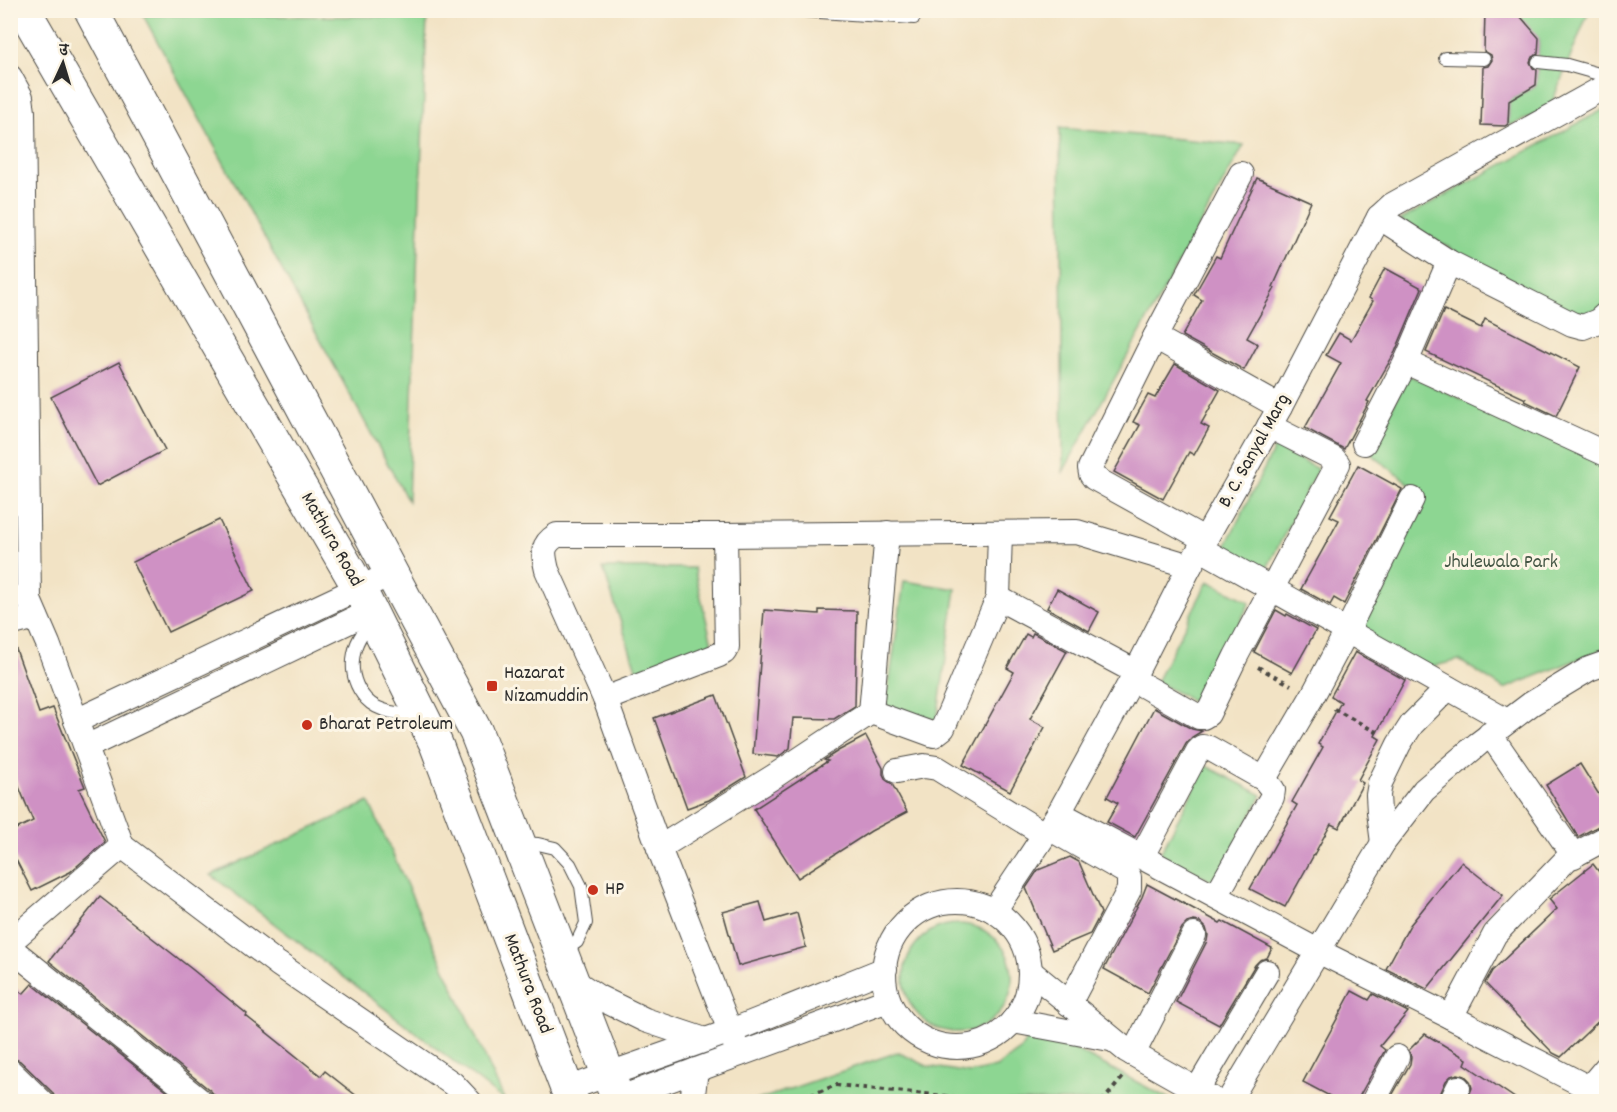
<svg xmlns="http://www.w3.org/2000/svg" width="1617" height="1112" font-family="Dekko,'Playpen Sans Deva',sans-serif">
<style>
.green{fill:#8dd692;stroke:#5c805e;stroke-width:1.5}
.building{fill:#cf91c4}
.lines{fill:none;stroke-linecap:round;stroke-linejoin:round}
.service-casing{stroke:#494742;stroke-width:14}
.minor-casing{stroke:#494742;stroke-width:26}
.primary-casing{stroke:#494742;stroke-width:35}
.path{stroke:#494742;stroke-width:4;stroke-dasharray:4.5 4.5;stroke-linecap:butt}
.service{stroke:#fff;stroke-width:12}
.minor{stroke:#fff;stroke-width:24}
.primary{stroke:#fff;stroke-width:33}
.poi-dot{fill:#c8321e;stroke:#fcf5e5;stroke-width:2}
.labels{text-anchor:middle;dominant-baseline:central;stroke-width:6;stroke-linejoin:round;paint-order:stroke}
.street-label{font-size:20px;fill:#2b2b2b;stroke:#fcf5e5}
.park-label{font-size:20px;fill:#445645;stroke:#fcf5e5}
.poi-label{font-size:20px;fill:#2b2b2b;stroke:#fcf5e5;text-anchor:start}
</style>
<rect width="100%" height="100%" fill="#fcf5e5"/>
<filter id="ink" filterUnits="userSpaceOnUse"><feTurbulence type="fractalNoise" baseFrequency=".0167" numOctaves="2"/><feDisplacementMap in="SourceGraphic" scale="12" xChannelSelector="R" yChannelSelector="G"/><feConvolveMatrix kernelMatrix="1 2 1 2 8 2 1 2 1" color-interpolation-filters="sRGB"/></filter>
<filter id="wash" filterUnits="userSpaceOnUse"><feTurbulence type="fractalNoise" baseFrequency=".008" numOctaves="4" result="noise"/><feDisplacementMap in="SourceGraphic" scale="24" xChannelSelector="R" yChannelSelector="G"/><feGaussianBlur stdDeviation="1.35" result="paint"/><feColorMatrix in="noise" values="0 0 0 0 0 0 0 0 0 0 0 0 0 0 0 0 0 1.4 0 .05"/><feComposite in="paint" operator="in"/></filter>
<g filter="url(#wash)">
<rect width="100%" height="100%" fill="#f2e3c5"/>
<g class="green">
<path d="M1515,11H1589L1549,110L1508,126L1509,101L1536,85L1539,39Z"/>
<path d="M143,15L427,17L408,501Z"/>
<path d="M1606,108V304L1580,322L1400,220Z"/>
<path d="M1060,128L1244,145L1063,472Z"/>
<path d="M1408,375L1606,463V648L1504,689L1459,660L1422,669L1361,632L1358,611L1420,492L1370,453Z"/>
<path d="M1275,447L1318,469L1266,570L1224,549Z"/>
<path d="M603,568H694L713,648L639,678Z"/>
<path d="M904,581L956,589L937,720L885,712Z"/>
<path d="M1208,581L1250,602L1199,704L1156,682Z"/>
<path d="M1206,766L1262,795L1215,883L1160,854Z"/>
<path d="M369,802L505,1101L211,875Z"/>
<circle cx="958" cy="978" r="54"/>
<path d="M1034,1028L1173,1101L752,1102L898,1052L927,1066L970,1073L996,1067L1020,1050Z"/>
</g>
<g id="blocks">
<g class="building">
<path d="M1485,10H1515L1539,38L1538,54L1532,57L1530,62L1533,68L1537,70L1536,85L1509,101L1508,124L1505,126L1481,125L1483,67L1488,66L1492,60L1491,55L1484,51Z"/>
<path d="M1257,178L1311,202L1273,287L1275,288L1247,338L1258,344L1244,370L1182,336L1202,300L1194,295L1216,256L1220,258Z"/>
<path d="M1385,268L1422,288L1395,352L1367,401L1369,402L1344,449L1305,428L1341,363L1326,355L1339,333L1351,340L1373,301L1369,298Z"/>
<path d="M1444,310L1481,328L1485,319L1580,367L1556,416L1525,401L1526,399L1426,352Z"/>
<path d="M119,362L165,450L97,486L51,397Z"/>
<path d="M1175,364L1220,390L1201,424L1209,428L1194,455L1189,452L1163,499L1114,472L1140,425L1133,422L1148,395L1155,398Z"/>
<path d="M1358,465L1402,489L1344,604L1334,598L1330,605L1301,589L1339,520L1330,516Z"/>
<path d="M219,520L254,591L168,632L133,562Z"/>
<path d="M1057,589L1099,612L1089,631L1047,608Z"/>
<path d="M764,610L819,614V610L857,611L855,706L834,719L793,718L790,748L778,757L753,754Z"/>
<path d="M1276,610L1286,616L1287,614L1316,630L1292,673L1254,652Z"/>
<path d="M1033,633L1067,651L1030,719L1045,727L1010,791L963,765L1014,672L1007,668L1026,634L1031,637Z"/>
<path d="M10,641H13L39,713L53,708L85,787L79,789L105,842L70,872L32,891L10,848V832L33,821L10,765Z"/>
<path d="M1355,652L1405,680L1375,736L1380,739L1358,780L1363,783L1339,828L1331,824L1285,907L1250,889L1297,805L1292,802L1323,747L1318,744L1341,702L1331,696Z"/>
<path d="M716,695L746,777L709,800L687,808L654,718Z"/>
<path d="M1154,708L1192,729L1202,731L1192,737L1186,744L1135,837L1107,822L1118,803L1107,797Z"/>
<path d="M866,736L883,768V774L886,780L892,784L907,812L871,831L798,878L754,809L828,761L824,760L838,751Z"/>
<path d="M1580,764L1606,806V822L1578,837L1546,785Z"/>
<path d="M1070,857L1079,862L1101,913L1090,934L1052,950L1026,888L1038,870Z"/>
<path d="M1461,862L1503,895L1427,989L1386,969L1410,925Z"/>
<path d="M1593,864L1606,881V1014L1561,1057L1553,1053L1485,983L1492,971L1557,909L1549,899Z"/>
<path d="M1147,884L1220,923L1222,921L1272,948L1267,958L1260,960L1255,965L1219,1025L1176,1002L1207,941L1208,935L1206,928L1200,922L1194,921L1187,923L1182,928L1148,993L1104,969L1142,897Z"/>
<path d="M100,897L193,970L247,1014L246,1016L321,1076L325,1071L363,1101H216L215,1096L211,1091L49,961Z"/>
<path d="M760,902L766,922L797,913L806,947L738,966L723,912Z"/>
<path d="M10,984L23,994L32,984L179,1101H57L52,1092L20,1061L10,1057Z"/>
<path d="M1352,991L1369,1000L1373,994L1408,1012L1380,1046L1385,1050L1360,1095L1359,1101H1339L1303,1082Z"/>
<path d="M1425,1034L1467,1059L1465,1064L1519,1101H1467L1472,1088L1470,1081L1465,1076L1458,1074L1451,1076L1446,1081L1437,1101H1389L1410,1064L1411,1057L1409,1050Z"/>
</g>
</g>
</g>
<g filter="url(#ink)">
<use href="#blocks" fill-opacity="0" stroke="#494742" stroke-width="1.5"/>
<g class="lines">
<defs>
<g id="service">
<path d="M788,10L914,18"/>
<path d="M1445,58L1484,59"/>
<path d="M1538,62L1567,65L1606,76"/>
<path d="M374,621C350,641 345,675 366,699C378,712 401,715 418,714"/>
<path d="M520,843L538,844L555,848L570,864L581,886L586,923L577,942L563,951"/>
</g>
<g id="minor">
<path d="M10,77L21,97L23,112L29,600L48,644L122,846L278,964L453,1084L470,1102"/>
<path d="M1379,217L1449,262L1572,324L1583,327L1598,321L1606,314"/>
<path d="M1155,337L1280,407"/>
<path d="M1406,362L1606,454"/>
<path d="M1364,443L1406,362L1449,262"/>
<path d="M887,533L871,712L934,735L943,728L998,598L1000,533"/>
<path d="M1206,540L1094,478L1091,474L1090,468L1155,337L1241,174"/>
<path d="M1201,549L1507,721"/>
<path d="M998,598L1136,672"/>
<path d="M10,624L36,617"/>
<path d="M1132,679L1199,717H1203L1208,714L1236,656L1338,464L1334,459L1269,426"/>
<path d="M605,699L719,655L724,652L727,647L725,535"/>
<path d="M76,721L359,588L392,574"/>
<path d="M1490,734L1574,856"/>
<path d="M86,747L371,611"/>
<path d="M897,771L924,766L937,768L1044,834"/>
<path d="M1264,779L1312,697L1347,631L1412,499"/>
<path d="M1059,813L1318,951L1451,1017L1589,1088"/>
<path d="M1049,828L1126,872L1129,877V890L1069,1004"/>
<path d="M1383,843L1379,812L1378,795L1380,783L1399,744L1412,724L1448,688"/>
<path d="M659,848L773,777L871,712"/>
<path d="M1142,856L1198,751L1202,747L1209,748L1264,779L1273,790L1272,797L1216,896"/>
<circle cx="957" cy="974" r="73"/>
<path d="M994,911L1059,813L1136,672L1190,566L1280,407L1379,217L1392,205L1606,86"/>
<path d="M10,942L122,846"/>
<path d="M10,948L202,1102"/>
<path d="M1031,972L1126,1050L1218,1102"/>
<path d="M571,979L598,997L645,1020L705,1040"/>
<path d="M1451,1017L1495,934L1567,859L1606,838"/>
<path d="M1013,1021L1110,1039"/>
<path d="M739,1054L659,848L605,699L547,570C543,553 541,545 557,535H725L1077,532L1190,566"/>
<path d="M1133,1054L1194,935"/>
<path d="M10,1071L42,1102"/>
<path d="M567,1089L731,1031L885,969"/>
<path d="M1197,1090L1267,972"/>
<path d="M609,1102L888,1000"/>
<path d="M692,1102L696,1070"/>
<path d="M1228,1102L1383,843L1424,790L1478,744L1531,704L1589,669L1606,663"/>
<path d="M1373,1102L1397,1057"/>
<path d="M1451,1102L1458,1088"/>
<path d="M1582,1102L1589,1088L1606,1068"/>
</g>
<g id="primary">
<path d="M24,10L359,588L436,744L572,1102"/>
<path d="M91,10L476,732L619,1102"/>
</g>
</defs>
<use href="#service" class="service-casing"/>
<use href="#minor" class="minor-casing"/>
<use href="#primary" class="primary-casing"/>
<g class="path">
<path d="M1258,667L1291,685"/>
<path d="M1334,709L1378,733"/>
<path d="M794,1102L836,1085L1004,1102"/>
<path d="M1102,1102L1123,1077"/>
</g>
<use href="#service" class="service"/>
<use href="#minor" class="minor"/>
<use href="#primary" class="primary"/>
</g>
</g>
<g class="poi-dot">
<rect x="486" y="680" width="12" height="12" rx="3"/>
<circle cx="307" cy="725" r="6"/>
<circle cx="593" cy="890" r="6"/>
</g>
<g class="labels">
<g class="street-label">
<text transform="translate(1255 451) rotate(-61)">B. C. Sanyal Marg</text>
<text transform="translate(331 540) rotate(60)">Mathura Road</text>
<text transform="translate(527 984) rotate(69)">Mathura Road</text>
</g>
<g class="park-label">
<text x="1501" y="563">Jhulewala Park</text>
</g>
<g class="poi-label">
<text x="504" y="674">Hazarat<tspan x="504" dy="23">Nizamuddin</tspan></text>
<text x="319" y="725">Bharat Petroleum</text>
<text x="605" y="890">HP</text>
</g>
</g>
<rect width="1617" height="1112" fill="none" stroke="#fcf5e5" stroke-width="36"/>
<g transform="translate(63 63) rotate(4)" stroke="#fcf5e5" stroke-width="4.5" paint-order="stroke">
<path d="M0-4.5L10 22L0 15L-10 22Z" fill="#2b2b2b"/>
<text y="-9" font-size="16" font-weight="bold" text-anchor="middle" fill="#2b2b2b">उ</text>
</g>
</svg>
